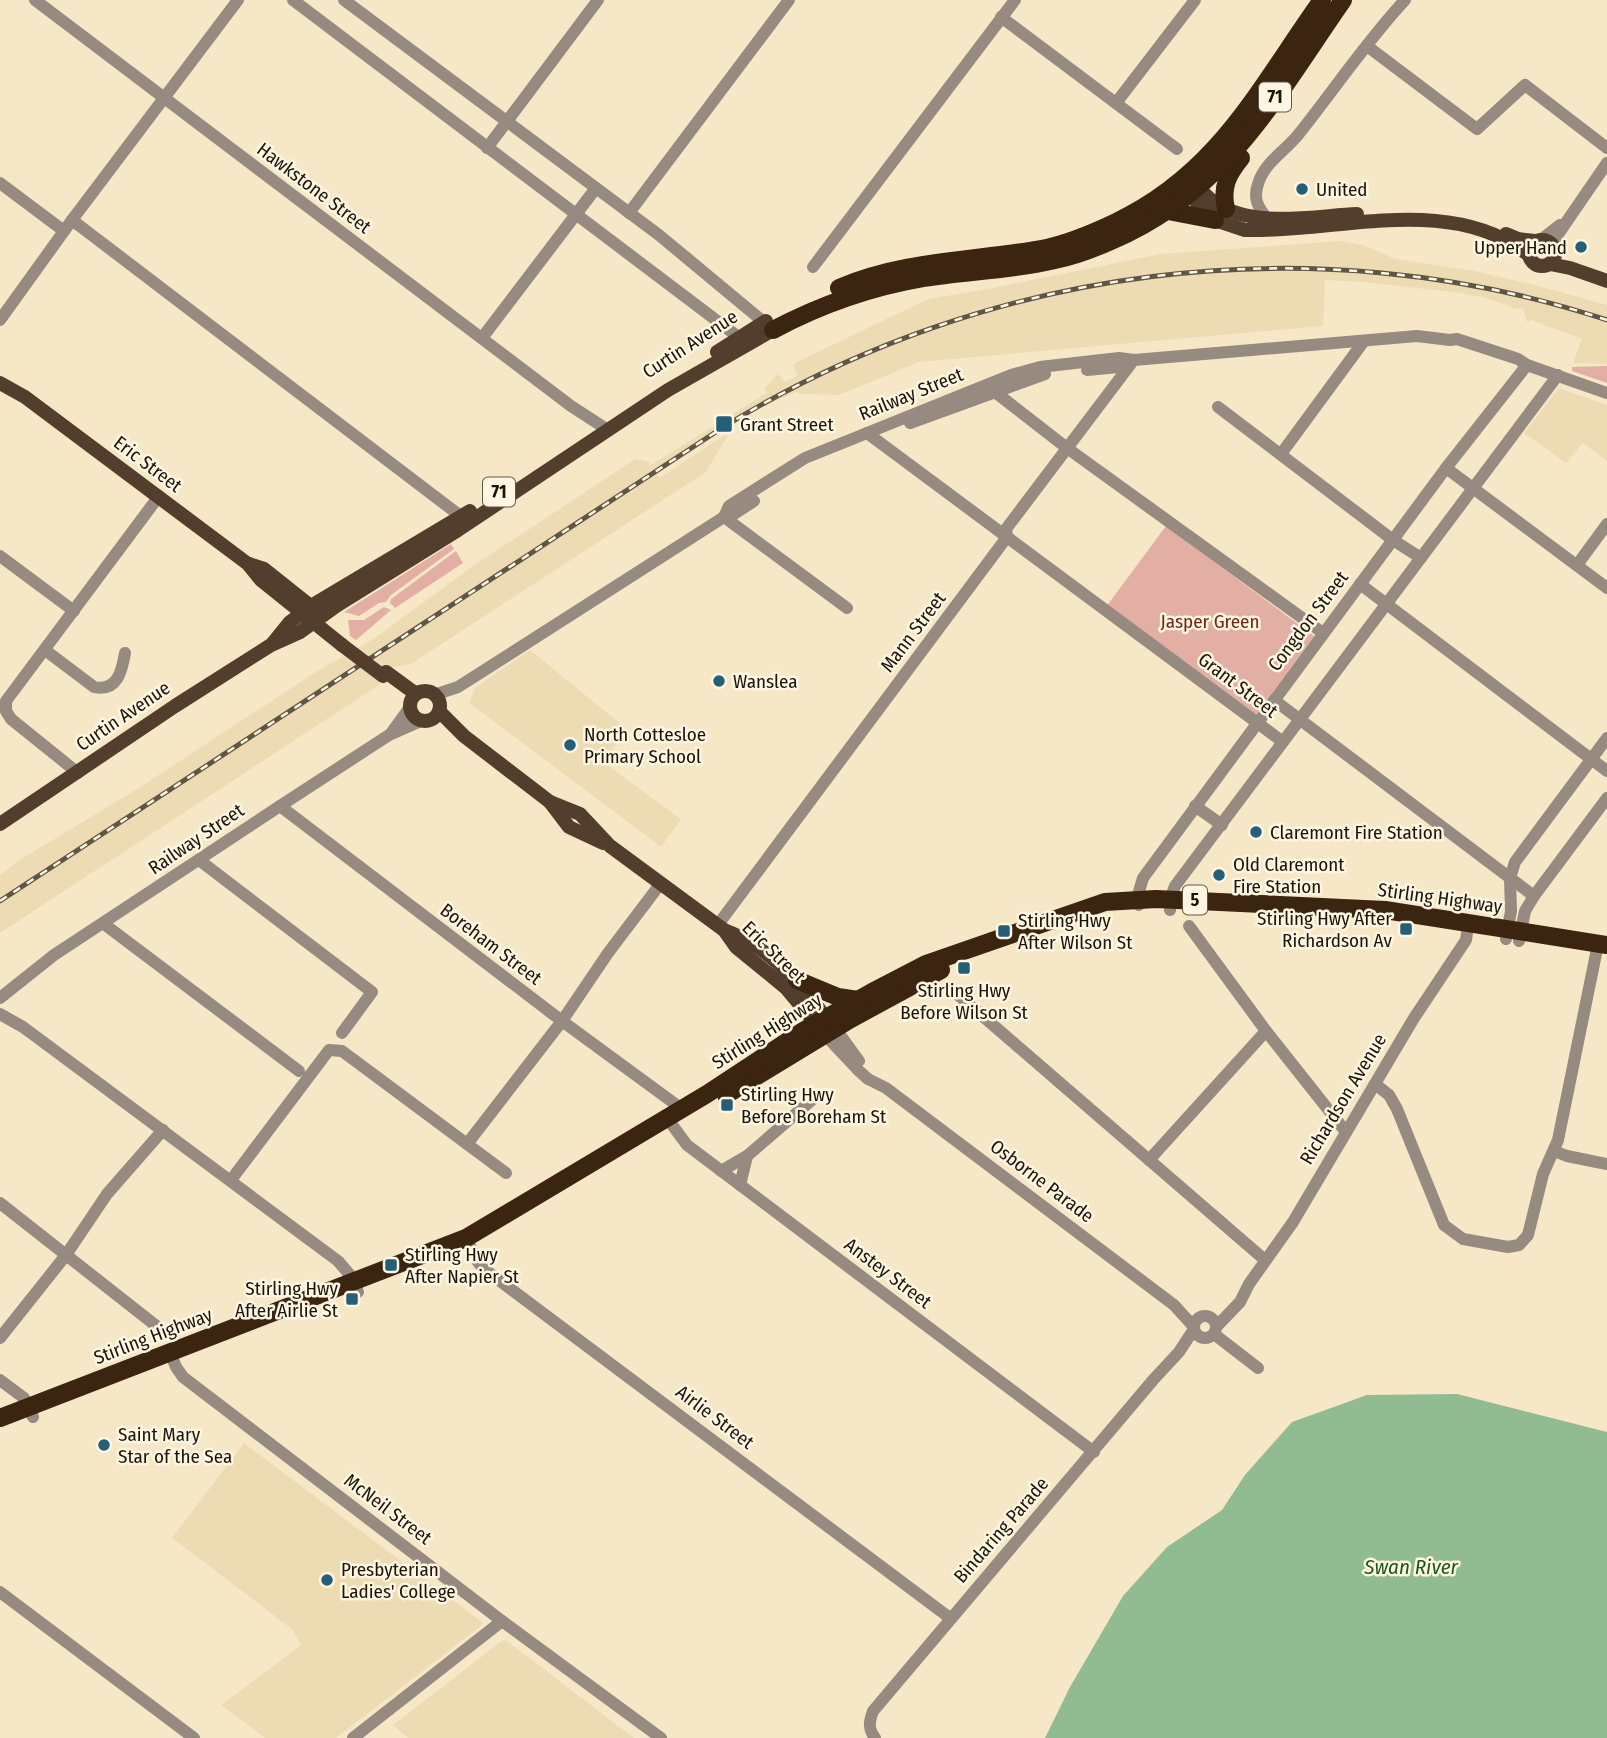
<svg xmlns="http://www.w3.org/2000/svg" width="1607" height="1738" font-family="'Fira Sans Condensed',sans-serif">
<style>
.built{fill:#eddcb3}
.green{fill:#e3aea3}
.water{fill:#91bb91}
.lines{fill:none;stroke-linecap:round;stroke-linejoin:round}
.minor{stroke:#978a80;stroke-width:12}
.major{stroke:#533e2d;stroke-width:14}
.highway{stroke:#3b2410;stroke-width:18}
.rail-casing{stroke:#5f5745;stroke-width:5}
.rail{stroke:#fef6e2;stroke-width:2.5;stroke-dasharray:8;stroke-linecap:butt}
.major-bridge{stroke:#533e2d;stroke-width:14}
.poi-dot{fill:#245e77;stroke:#fef6e2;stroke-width:2.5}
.labels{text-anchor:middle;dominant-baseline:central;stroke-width:5;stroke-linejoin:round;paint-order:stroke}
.shield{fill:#fef6e2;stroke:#5e584a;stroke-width:2}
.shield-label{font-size:18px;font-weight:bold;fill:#1a1509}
.street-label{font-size:19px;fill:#1a1509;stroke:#fef6e2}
.poi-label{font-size:19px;fill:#1a1509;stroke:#fef6e2;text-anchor:start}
.park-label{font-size:19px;fill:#6d2519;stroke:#fef6e2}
.water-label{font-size:21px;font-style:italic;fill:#1b5721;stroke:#fef6e2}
</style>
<rect width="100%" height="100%" fill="#f6e8c7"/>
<g class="built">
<path d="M1340,241L1363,245L1395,259L1474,271L1539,286L1607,305V364L1573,363L1582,339L1531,320L1527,322L1523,308L1516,309L1490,299L1461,293L1363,282L1325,280L1323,326L919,362L839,395L801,394L796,392L759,408L656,473L660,478L726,434L728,435L706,472L411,664L391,668L381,678L379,685L0,933V875L18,861L142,786L314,673L375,638L470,568L635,459L647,461L651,465L767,393L765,388L778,374L785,382L793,378L797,374L793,366L795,363L928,299L993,288L1160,254Z"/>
<path d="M1559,388L1607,405V461L1583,443L1566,463L1524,433Z"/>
<path d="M530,650L627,729L603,762L681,819L661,847L469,703L475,688Z"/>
<path d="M244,1443L482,1622V1625L336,1738H265L221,1705L301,1645L293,1630L172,1538Z"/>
<path d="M503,1640L507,1641L634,1738H408L393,1725Z"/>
</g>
<g class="green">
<path d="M1607,366V383L1572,371V367Z"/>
<path d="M1166,526L1314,636L1254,717L1106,607Z"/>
<path d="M451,544L454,549L391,595L386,602L379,603L359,616L344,612Z"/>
<path d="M456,551L463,563L395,608L390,603L391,599Z"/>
<path d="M384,607L391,610L356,640L350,636L348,620H364Z"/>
</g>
<path class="water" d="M1457,1394L1607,1432V1738H1045L1070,1687L1123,1596L1167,1547L1222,1510L1245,1475L1292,1422L1367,1395Z"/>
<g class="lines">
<g class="minor">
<path d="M35,0L571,406L608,430"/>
<path d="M293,0L745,342"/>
<path d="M344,0L659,235L771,328"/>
<path d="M1001,17L1177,149"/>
<path d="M1367,46L1477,129L1525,85L1607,148"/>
<path d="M1116,103L1195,0"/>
<path d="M487,148L598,0"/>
<path d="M0,183L64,231"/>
<path d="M629,213L789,0"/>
<path d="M1267,218C1258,208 1253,198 1258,184C1264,163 1284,152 1298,135C1334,90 1366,42 1405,0"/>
<path d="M72,220L467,521"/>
<path d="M1542,239L1560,225"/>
<path d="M1552,243L1607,163"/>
<path d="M813,267L1015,0"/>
<path d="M0,320L72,220L238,0"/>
<path d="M482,338L596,188"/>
<path d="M1087,370L1119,367L1134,360"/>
<path d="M991,389L1067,448L1323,633"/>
<path d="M1218,407L1393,540L1421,558"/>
<path d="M910,423L1045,374"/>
<path d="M867,433L1283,742"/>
<path d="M1281,454L1364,341"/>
<path d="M1446,468L1607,588"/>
<path d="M724,517L729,506L805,458L1011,375L1040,367L1119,358L1134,360L1417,336L1450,340L1457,339L1518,359L1527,365L1607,393"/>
<path d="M724,517L847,608"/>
<path d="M0,556L74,611"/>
<path d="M1577,565L1607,524"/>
<path d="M1360,584L1607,771"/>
<path d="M45,650L94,687C118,692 122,670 125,653"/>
<path d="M434,695L458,687L724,517L734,514L754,501"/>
<path d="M1274,700L1534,896"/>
<path d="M392,732L410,707"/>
<path d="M78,773L11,719L6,711V701L159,496"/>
<path d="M280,806L562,1021L682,1109"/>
<path d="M1195,806L1222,825"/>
<path d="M199,860L372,992L342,1033"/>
<path d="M1139,905L1138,895L1143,878L1446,468L1527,365"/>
<path d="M1170,910L1172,894L1175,886L1558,375"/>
<path d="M104,924L299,1071"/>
<path d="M717,926L1007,537L1006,529L1133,361"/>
<path d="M1189,926L1266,1031L1346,1132"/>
<path d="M1506,939L1511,911L1510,878L1515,862L1607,738"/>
<path d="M1519,941L1525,911L1534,896L1607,798"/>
<path d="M949,987L1265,1260"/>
<path d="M0,998L54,955L280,806L389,735L423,720"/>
<path d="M0,1014L23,1027L338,1261L350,1275L358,1292"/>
<path d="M835,1028L859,1061"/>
<path d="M825,1035L858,1070L868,1079L886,1088L1174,1305L1194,1327"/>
<path d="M1375,1084L1389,1095L1397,1109L1444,1225L1463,1239L1508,1247L1519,1245L1528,1235L1543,1174L1558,1140L1596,954"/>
<path d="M667,1118L687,1145L1094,1452"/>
<path d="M467,1144L562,1021L608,953L661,883"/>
<path d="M1554,1151L1567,1156L1607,1164"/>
<path d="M1149,1160L1266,1031"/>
<path d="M721,1171L747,1156L813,1099"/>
<path d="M231,1180L329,1050L342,1051L506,1173"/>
<path d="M740,1185L747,1156"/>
<path d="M0,1203L164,1332"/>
<path d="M466,1238L478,1262L484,1269L950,1618"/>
<circle cx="1205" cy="1327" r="11"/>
<path d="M1216,1327L1240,1302L1249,1284L1293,1222L1414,1018L1466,940L1467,933"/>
<path d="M1214,1334L1258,1368"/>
<path d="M0,1338L66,1255L107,1194L163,1130"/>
<path d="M170,1352L176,1367L183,1377L502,1621L661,1738"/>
<path d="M0,1380L24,1398L33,1417"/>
<path d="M0,1592L194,1738"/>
<path d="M353,1738L502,1621"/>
<path d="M875,1738C868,1729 869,1722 873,1711L1153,1380L1179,1352L1194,1329"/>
</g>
<g class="major">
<path d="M1191,179C1198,187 1205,196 1214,202C1253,229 1313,216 1357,214"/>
<path d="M1183,189L1215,220L1245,230C1337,233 1451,192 1530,256"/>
<path d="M1506,234L1518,239L1535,241"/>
<circle cx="1542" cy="253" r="13"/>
<path d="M1550,264L1570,268L1607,281"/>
<path d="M717,352L766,321"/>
<path d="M0,383L25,397L248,564L261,580L342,645"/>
<path d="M249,564L264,569L318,612"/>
<path d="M273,643L290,622L311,606L470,511"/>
<path d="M386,672L416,694"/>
<circle cx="425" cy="706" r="15"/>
<path d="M439,711L464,736L550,802L580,814L610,846L724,930L736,947L786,988L822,1031"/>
<path d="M550,802L569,827L603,843"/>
<path d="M0,824L175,706L271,645L300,632L336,606L458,530L668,390L773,330"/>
<path d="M724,930C774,948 800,986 832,1025"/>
</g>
<g class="highway">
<path d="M1226,209C1221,187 1228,174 1241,158"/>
<path d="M1168,211L1215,220"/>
<path d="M839,288C904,260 974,261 1041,249C1067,244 1093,233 1116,222C1219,173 1259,88 1322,0"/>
<path d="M773,330C820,305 871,287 924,278C967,271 1013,270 1055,260C1075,256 1093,249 1111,241C1226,192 1274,99 1343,0"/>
<path d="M797,980L838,997L858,1000"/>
<path d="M726,1095L849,1020L941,970"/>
<path d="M0,1418L466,1238L707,1094L803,1031L872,992L926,964L1105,902L1156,899L1385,910L1607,945"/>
</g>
<defs>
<path id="rail" d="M0,901L725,426C988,265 1313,223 1607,320"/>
</defs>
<use href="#rail" class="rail-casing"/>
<use href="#rail" class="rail"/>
<path class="major-bridge" d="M342,645L383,676"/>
</g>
<g class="poi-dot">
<circle cx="1302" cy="189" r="7"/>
<circle cx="1581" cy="247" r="7"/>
<rect x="715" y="415" width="18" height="18" rx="3.5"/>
<circle cx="719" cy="681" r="7"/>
<circle cx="570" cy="745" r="7"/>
<circle cx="1256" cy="832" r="7"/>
<circle cx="1219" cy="875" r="7"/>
<rect x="1399" y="922" width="14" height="14" rx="3.5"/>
<rect x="997" y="924" width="14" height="14" rx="3.5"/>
<rect x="957" y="961" width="14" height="14" rx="3.5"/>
<rect x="720" y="1098" width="14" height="14" rx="3.5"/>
<rect x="384" y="1258" width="14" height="14" rx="3.5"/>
<rect x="345" y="1292" width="14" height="14" rx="3.5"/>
<circle cx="104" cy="1445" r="7"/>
<circle cx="327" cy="1580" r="7"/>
</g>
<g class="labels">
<g class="shield">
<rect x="1259" y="82.5" width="32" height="29" rx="5"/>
<rect x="483" y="477.5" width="32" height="29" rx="5"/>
<rect x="1183" y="885.5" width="24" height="29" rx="5"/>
</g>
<g class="shield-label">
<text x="1275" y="97">71</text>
<text x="499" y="492">71</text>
<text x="1195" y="900">5</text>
</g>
<g class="street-label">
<text transform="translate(314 188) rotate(37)">Hawkstone Street</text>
<text transform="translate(690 344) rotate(-33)">Curtin Avenue</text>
<text transform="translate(911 394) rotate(-22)">Railway Street</text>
<text transform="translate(148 464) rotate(37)">Eric Street</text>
<text transform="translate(1308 621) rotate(-53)">Congdon Street</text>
<text transform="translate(913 632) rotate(-53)">Mann Street</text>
<text transform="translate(1238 685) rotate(37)">Grant Street</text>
<text transform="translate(123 716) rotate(-34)">Curtin Avenue</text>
<text transform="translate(196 839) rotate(-34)">Railway Street</text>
<text transform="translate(1440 898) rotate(8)">Stirling Highway</text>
<text transform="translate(491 944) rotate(37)">Boreham Street</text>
<text transform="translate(774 952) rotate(44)">Eric Street</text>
<text transform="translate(767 1031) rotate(-32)">Stirling Highway</text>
<text transform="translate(1343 1099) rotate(-59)">Richardson Avenue</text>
<text transform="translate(1042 1181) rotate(37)">Osborne Parade</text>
<text transform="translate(888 1273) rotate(37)">Anstey Street</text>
<text transform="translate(153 1336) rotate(-21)">Stirling Highway</text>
<text transform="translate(715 1417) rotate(37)">Airlie Street</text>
<text transform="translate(388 1509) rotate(37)">McNeil Street</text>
<text transform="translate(1001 1530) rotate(-49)">Bindaring Parade</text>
</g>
<g class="poi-label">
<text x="1316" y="189">United</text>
<text x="1567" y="247" text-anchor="end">Upper Hand</text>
<text x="740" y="424">Grant Street</text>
<text x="733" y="681">Wanslea</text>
<text x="584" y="734">North Cottesloe<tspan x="584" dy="22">Primary School</tspan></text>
<text x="1270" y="832">Claremont Fire Station</text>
<text x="1233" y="864">Old Claremont<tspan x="1233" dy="22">Fire Station</tspan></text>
<text x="1392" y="918" text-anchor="end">Stirling Hwy After<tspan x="1392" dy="22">Richardson Av</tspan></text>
<text x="1018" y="920">Stirling Hwy<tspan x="1018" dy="22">After Wilson St</tspan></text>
<text x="964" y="990" text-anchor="middle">Stirling Hwy<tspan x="964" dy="22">Before Wilson St</tspan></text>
<text x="741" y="1094">Stirling Hwy<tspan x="741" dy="22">Before Boreham St</tspan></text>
<text x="405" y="1254">Stirling Hwy<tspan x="405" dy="22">After Napier St</tspan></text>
<text x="338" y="1288" text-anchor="end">Stirling Hwy<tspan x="338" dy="22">After Airlie St</tspan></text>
<text x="118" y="1434">Saint Mary<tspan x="118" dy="22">Star of the Sea</tspan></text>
<text x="341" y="1569">Presbyterian<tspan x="341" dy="22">Ladies' College</tspan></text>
</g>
<g class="park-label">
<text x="1210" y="621">Jasper Green</text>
</g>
<g class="water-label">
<text x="1411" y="1567">Swan River</text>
</g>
</g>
</svg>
